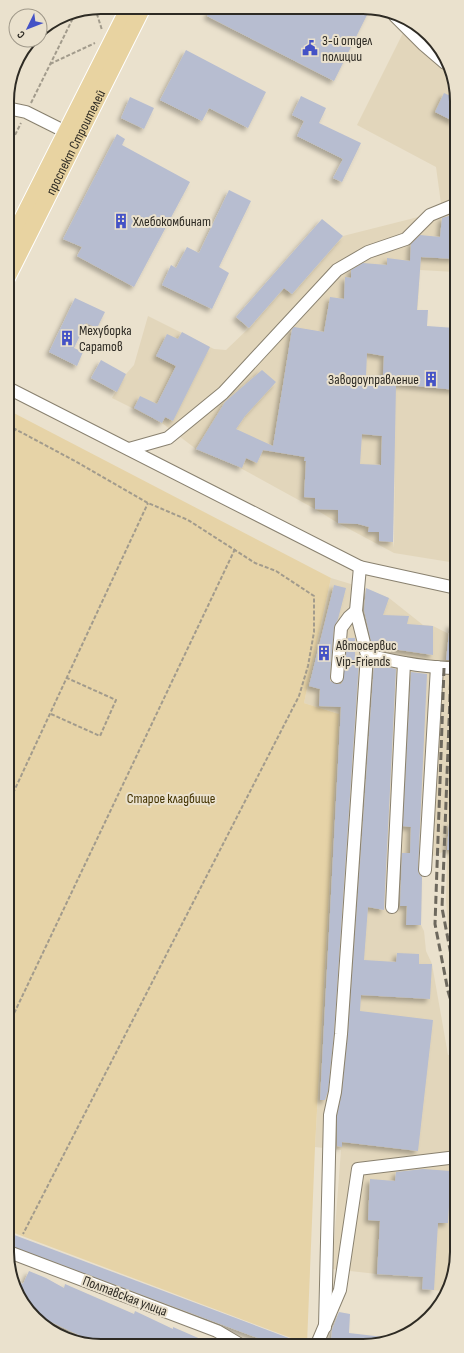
<svg xmlns="http://www.w3.org/2000/svg" width="464" height="1353" font-family="'Sofia Sans Condensed',sans-serif">
<style>
.built{fill:#e2d6bb;fill-rule:evenodd}
.green{fill:#e6d3a7}
.building{fill:#b7bdd0;fill-rule:evenodd;filter:url(#shadow)}
.lines{fill:none;stroke-linecap:round;stroke-linejoin:round}
.minor-casing{stroke:#89816f;stroke-width:14}
.major-casing{stroke:#fff;stroke-width:18}
.path{stroke:#a29b8c;stroke-width:2;stroke-dasharray:4 2;stroke-linecap:butt}
.minor{stroke:#fff;stroke-width:12}
.major{stroke:#e8d3a1;stroke-width:16}
.rail{stroke:#6d685d;stroke-width:3;stroke-dasharray:8 4;stroke-linecap:butt}
.labels{text-anchor:middle;dominant-baseline:central;stroke-width:4;stroke-linejoin:round;paint-order:stroke}
.poi-label{font-size:14px;fill:#2e2b24;stroke:#eae1cd;text-anchor:start}
.street-label{font-size:14px;fill:#2e2b24;stroke:#eae1cd}
.park-label{font-size:14px;fill:#430;stroke:#eae1cd}
.rim{fill:none;stroke:#2e2b24;stroke-width:2}
</style>
<defs>
<filter id="shadow"><feDropShadow dx="-3.5" dy="3.5" stdDeviation="2" flood-color="#0004"/></filter>
</defs>
<rect width="100%" height="100%" fill="#eae1cd"/>
<g class="built">
<path d="M408,23L430,35L455,83V272L420,270L415,348L456,351V563L394,553L338,523L315,509L233,464L196,449L162,423L112,398L126,374L134,365L148,316L214,349L226,350L249,328L284,288L292,294L343,236L442,211L436,167L357,125ZM395,449L394,548L393,542Z"/>
<path d="M331,578L364,588L389,598L423,625L433,626L449,634L456,635V958L448,927L446,901L447,850L422,861L421,925L424,931L426,951L432,964L448,1055L457,1054V1258L443,1291L422,1289V1277L377,1274L332,1269L341,1150L315,1147L339,714L304,703Z"/>
</g>
<path class="green" d="M8,410L331,578L304,703L339,714L315,1147L307,1344L9,1231Z"/>
<g class="building">
<path d="M211,8L370,9L334,81L207,16Z"/>
<path d="M186,50L266,92L248,128L209,108L202,121L160,100Z"/>
<path d="M444,93L455,98V122L435,112Z"/>
<path d="M301,96L326,108L319,123L361,143L342,182L333,178L343,159L297,136L304,121L292,115Z"/>
<path d="M130,97L154,108L144,129L121,118Z"/>
<path d="M117,134L125,139L122,145L190,182L134,287L77,256L82,247L63,239Z"/>
<path d="M229,190L251,201L219,267L229,273L212,309L162,285L171,265L176,268L187,247L199,253Z"/>
<path d="M455,214V259L421,257L417,310H428L427,326L455,328L456,390L396,384L393,542L379,541V532H368L369,527L358,524L338,523V510L315,509V498L304,497L306,461H304L305,457L263,450L257,463L246,458L242,468L196,449L225,402L262,370L276,382L245,416L236,429L273,446L292,329L294,327L324,332L330,297L344,299L345,277L351,278V270L363,263L387,265V258L410,261L411,244L420,235L440,237L442,218ZM367,353L384,356L383,375L366,376ZM362,434L382,436L381,465L360,464Z"/>
<path d="M322,219L343,236L292,294L284,288L249,328L236,317Z"/>
<path d="M75,298L105,312L97,328L86,323L74,348L83,352L77,366L49,352Z"/>
<path d="M182,332L210,347L173,421L165,417L162,423L134,408L140,396L157,404L176,366L156,356L167,334L178,339Z"/>
<path d="M101,360L126,374L117,392L91,378Z"/>
<path d="M334,585L346,588L338,619L334,627L330,676V681L337,684H341L343,681L348,638H355V662H359L334,1033L328,1091L325,1100H320L341,707L319,706L320,689L309,686Z"/>
<path d="M366,588L389,598L383,615L409,616L407,624L433,626V655L372,646L364,610Z"/>
<path d="M450,624H456V660H446Z"/>
<path d="M374,664L396,669L384,910L368,907L364,960L396,962L397,953L419,954V964H432L430,999L361,995L360,1011L433,1020L418,1151L342,1142V1147L337,1146V1116L342,1093L348,1035Z"/>
<path d="M411,672L427,674L418,870L419,874L422,877L421,925H406L407,906H400L402,853H410L411,827L403,826Z"/>
<path d="M449,823H456V850H447Z"/>
<path d="M423,1169L451,1171L448,1223H438L434,1290L422,1289L423,1277L377,1274L380,1221L368,1220L370,1179L395,1181L396,1172Z"/>
<path d="M9,1233L302,1343V1344H274L9,1245Z"/>
<path d="M29,1271L46,1278L64,1288L65,1284L134,1314L135,1311L173,1329V1327L212,1344H98L32,1313L14,1279L23,1284Z"/>
<path d="M339,1312L350,1314L349,1333L392,1338L381,1344H331L332,1330Z"/>
</g>
<g class="lines">
<defs>
<g id="minor">
<path d="M395,16L424,45L445,63"/>
<path d="M7,108L26,112L66,132"/>
<path d="M8,388L360,567L456,588"/>
<path d="M129,449L168,438L223,393L337,270L368,252L406,239L430,215L452,206H455"/>
<path d="M367,655C396,662 426,668 456,668"/>
<path d="M337,677L341,628L349,617L356,611"/>
<path d="M425,870L437,667"/>
<path d="M392,907L404,663"/>
<path d="M9,1252L217,1331L239,1344"/>
<path d="M325,1327L330,1115L335,1092L341,1034L367,655L356,611L360,567"/>
<path d="M317,1344L340,1290L358,1169L457,1157"/>
</g>
<g id="major">
<path d="M7,249L129,7"/>
<path id="s1" d="M7,278L143,7"/>
</g>
</defs>
<use href="#minor" class="minor-casing"/>
<use href="#major" class="major-casing"/>
<g class="path">
<path d="M95,8L102,30"/>
<path d="M50,64L95,43"/>
<path d="M31,103L76,12"/>
<path d="M7,151L21,123"/>
<path d="M8,448L15,429L73,460L148,503L188,520L255,563L276,571L314,596V632L308,666L299,696L23,1234"/>
<path d="M51,714L100,736L116,700L67,678"/>
<path d="M8,804L148,503"/>
<path d="M9,1024L235,549"/>
</g>
<use href="#minor" class="minor"/>
<use href="#major" class="major"/>
<g class="rail">
<path d="M444,668L435,924L448,991L456,1018"/>
<path d="M451,670L442,908L452,960L456,973"/>
</g>
</g>
<defs>
<symbol id="civic-bare" viewBox="-9 -9 18 18"><path d="M-.6-6.5H3V-4.5H.6V-3L4-1V1h2V6H-6V1h2V-1L-.6-3ZM-1.2 2.5V6h2.4V2.5Z" fill="#4452c6" stroke="#eae1cd" stroke-width="2.5" paint-order="stroke"/></symbol>
<symbol id="building-bare" viewBox="-9 -9 18 18"><path d="M-4-6H4V6H1V3H-1V6H-4ZM-2.5-4.3h1.7v1.8h-1.7ZM.8-4.3h1.7v1.8H.8ZM-2.5-1h1.7V.8h-1.7ZM.8-1h1.7V.8H.8Z" fill="#4452c6" stroke="#eae1cd" stroke-width="2.5" paint-order="stroke"/></symbol>
</defs>
<g fill-rule="evenodd">
<use href="#civic-bare" x="299" y="37" width="22" height="22"/>
<use href="#building-bare" x="110" y="210" width="22" height="22"/>
<use href="#building-bare" x="56" y="327" width="22" height="22"/>
<use href="#building-bare" x="420" y="368" width="22" height="22"/>
<use href="#building-bare" x="313" y="642" width="22" height="22"/>
</g>
<g class="labels">
<g class="poi-label">
<text x="322" y="40">3-й отдел<tspan x="322" dy="16">полиции</tspan></text>
<text x="133" y="221">Хлебокомбинат</text>
<text x="79" y="330">Мехуборка<tspan x="79" dy="16">Саратов</tspan></text>
<text x="419" y="379" text-anchor="end">Заводоуправление</text>
<text x="336" y="645">Автосервис<tspan x="336" dy="16">Vip-Friends</tspan></text>
</g>
<g class="street-label">
<text stroke="none"><textPath href="#s1" startOffset="152">проспект Строителей</textPath></text>
<text transform="translate(125 1296) rotate(21)">Полтавская улица</text>
</g>
<g class="park-label">
<text x="171" y="798">Старое кладбище</text>
</g>
</g>
<path d="M0 0H464V1353H0ZM101 14H363A87 87 0 0 1 450 101V1252A87 87 0 0 1 363 1339H101A87 87 0 0 1 14 1252V101A87 87 0 0 1 101 14Z" fill="#eae1cd" fill-rule="evenodd"/>
<path class="rim" d="M101 14H363A87 87 0 0 1 450 101V1252A87 87 0 0 1 363 1339H101A87 87 0 0 1 14 1252V101A87 87 0 0 1 101 14Z"/>
<g transform="translate(28 28) rotate(227)"><circle r="19" fill="#eae1cd" stroke="#9f9889"/>
<path d="M0-3L7 15L0 10L-7 15Z" fill="#4452c6"/>
<text y="-6" font-size="11" font-weight="bold" text-anchor="middle" fill="#2e2b24">С</text>
</g>
</svg>
